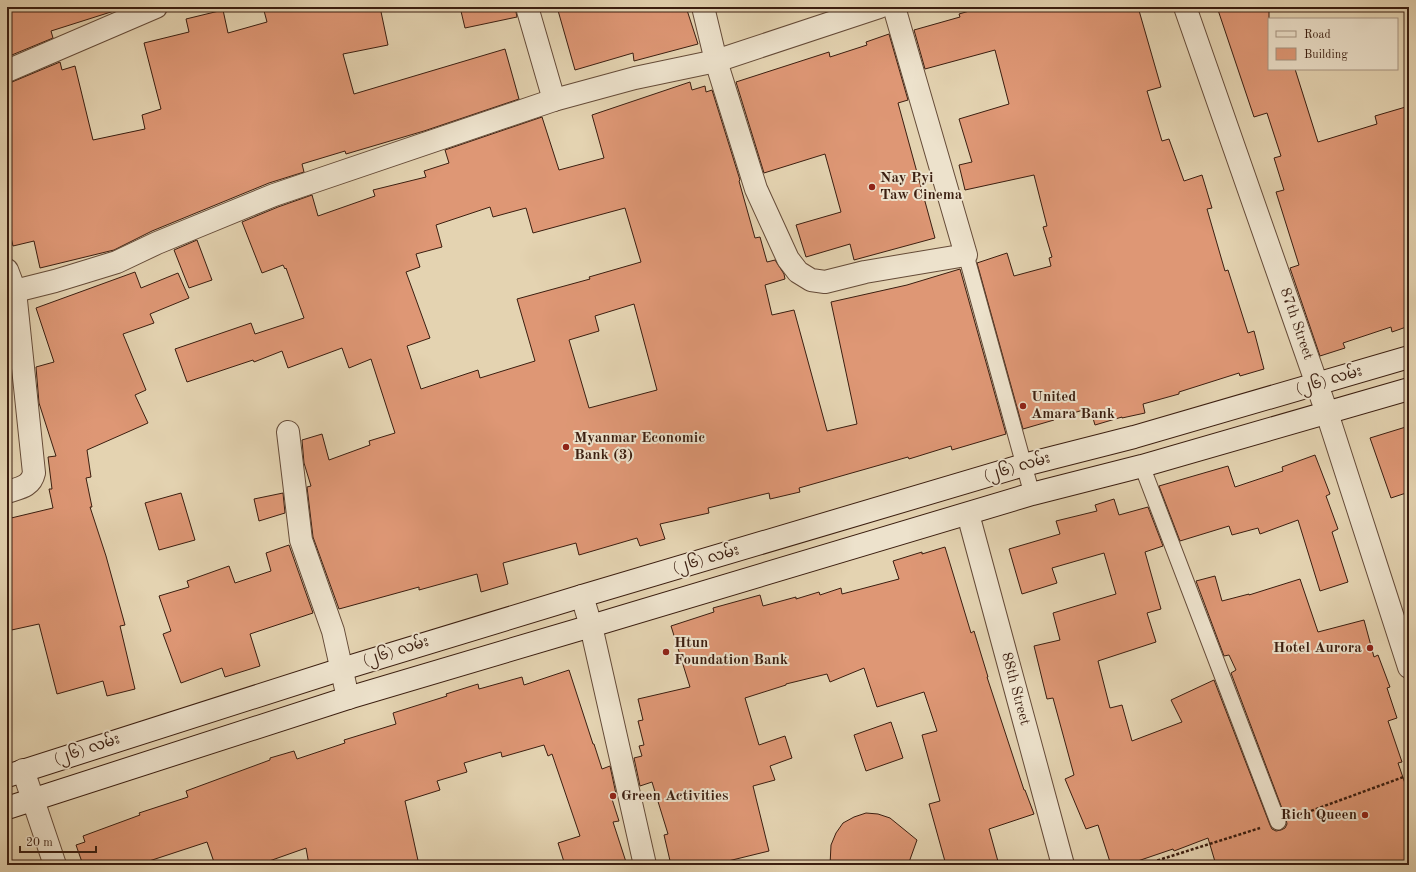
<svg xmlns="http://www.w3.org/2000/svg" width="1416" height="872" font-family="'Old Standard TT','Noto Sans Myanmar',serif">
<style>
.building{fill:#de9775;stroke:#3b1e10;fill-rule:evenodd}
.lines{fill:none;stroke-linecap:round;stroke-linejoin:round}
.service-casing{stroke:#654b38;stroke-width:17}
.minor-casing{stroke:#654b38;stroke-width:24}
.tertiary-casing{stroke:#654b38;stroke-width:24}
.secondary-casing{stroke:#3b1e10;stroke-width:24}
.path{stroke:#3b1e10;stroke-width:2.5;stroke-dasharray:3 2;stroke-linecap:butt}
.service{stroke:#ede2cc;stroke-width:15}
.minor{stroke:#ede2cc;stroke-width:22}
.tertiary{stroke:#ede2cc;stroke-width:22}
.secondary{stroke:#ede2cc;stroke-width:22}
.poi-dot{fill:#8f2418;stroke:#ede2cc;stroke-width:1.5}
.labels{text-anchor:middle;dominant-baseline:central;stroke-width:4;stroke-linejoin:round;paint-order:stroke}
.poi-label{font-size:15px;font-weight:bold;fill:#3b1e10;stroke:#ede2cc;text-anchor:start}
.street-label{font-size:15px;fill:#3b1e10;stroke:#ede2cc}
</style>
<rect width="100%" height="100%" fill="#e4d3b1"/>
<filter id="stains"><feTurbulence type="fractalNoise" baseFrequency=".005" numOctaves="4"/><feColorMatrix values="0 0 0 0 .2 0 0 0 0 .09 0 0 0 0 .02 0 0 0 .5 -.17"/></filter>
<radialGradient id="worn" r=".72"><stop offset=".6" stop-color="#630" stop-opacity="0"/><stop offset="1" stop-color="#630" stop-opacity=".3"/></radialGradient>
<g class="building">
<path d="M7,7H113L114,11L51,31L53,38L7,57Z"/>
<path d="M263,7H380L388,45L343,54L354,94L505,49L519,99L424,131L346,154L345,151L302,164L304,172L269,183L152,231L114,250L40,268L34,241L13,246L7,220V83L12,82L60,62L62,70L75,66L93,140L145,129L142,115L161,109L144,43L189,32L186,19L223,10L228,33L267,22Z"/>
<path d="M460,7H515L517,17L465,28Z"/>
<path d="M557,7H686L698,44L634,61L633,53L575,70Z"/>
<path d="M983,7H1138L1161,87L1147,91L1162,141L1169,139L1184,181L1202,175L1212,208L1207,209L1225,271L1228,270L1248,333L1254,331L1264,369L1240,376L1239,373L1179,392V394L1143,404L1145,413L1122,418V417L1095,425L1090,408L1053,419L1054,420L1023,429L977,263L1007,253L1014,276L1051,266L1049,258L1052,257L1043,227L1047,226L1034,175L965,190L959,165L972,162L959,119L1009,104L995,50L925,69L914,30L960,17L959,14Z"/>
<path d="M1217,7H1269V69H1295L1318,142L1377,124L1375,116L1409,106V326L1392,332L1391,327L1343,343L1345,348L1320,356L1290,268L1299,265L1276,192L1284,190L1274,158L1281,156L1267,113L1254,117Z"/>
<path d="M889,34L908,100L898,103L935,238L854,260L850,244L806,257L796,225L841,212L825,154L764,173L736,82L829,52L830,57L867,45L866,42Z"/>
<path d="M690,82L692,90L705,86L706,92L712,90L740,180L739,181L755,238L760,237L767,262L775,260L784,274L785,279L765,285L772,315L794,310L827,431L857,424L831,302L907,285L960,269L1006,434L952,450L951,446L909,459L908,457L799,488L800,492L770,499L769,493L708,508L709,513L660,524L665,539L640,546L637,538L579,555L576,543L503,563L508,584L481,592L477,574L419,590V587L339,609L313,537L307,487L311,486L304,463L302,440L322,434L329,460L370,445L369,441L395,433L371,359L349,368L342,348L288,368L282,351L254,362L253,360L187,382L175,349L251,323L255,334L304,318L286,268L285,269L283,265L262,273L242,222L278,207L312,195L318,216L375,196L373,190L426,177L424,171L449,163L445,150L542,117L559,170L604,158L592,115ZM490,207L493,217L526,208L533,233L625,208L641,262L589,277L590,279L517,299L535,361L480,378L478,370L421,389L407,346L430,338L406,272L420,267L416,254L442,247L436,225ZM634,304L657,390L589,408L569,340L599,331L595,316Z"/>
<path d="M197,240L212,280L189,288L174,250Z"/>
<path d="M135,272L141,288L178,273L189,298L150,314L154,323L123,334L146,390L135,395L148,423L87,450L91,477L86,478L92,507H90L106,556L125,625L120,626L135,689L107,696L103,681L57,694L39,624L7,631V519L53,508L49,489H52L48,457L56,456L39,403L36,367L54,362L36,308Z"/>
<path d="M1409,426V492L1391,498L1370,438Z"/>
<path d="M1315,455L1330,494L1326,496L1338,529L1332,532L1348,582L1320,591L1298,520L1260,534L1258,528L1232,535L1229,526L1180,541L1159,486L1228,466L1235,487L1283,471L1282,467Z"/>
<path d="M181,493L195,540L159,550L145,503Z"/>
<path d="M283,493L285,513L259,521L254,499Z"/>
<path d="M1114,499L1119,515L1148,507L1163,546L1145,552L1161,609L1147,613L1156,642L1098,661L1110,708L1122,705L1132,741L1182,722L1171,700L1214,680L1270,825L1272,829L1276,831L1281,830L1285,828L1287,824L1286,819L1231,673L1236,670L1229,655L1224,656L1196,581L1215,576L1222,601L1249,594V595L1300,579L1318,632L1364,620L1374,657L1378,655L1390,687L1387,688L1397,718L1388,721L1402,762L1398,763L1409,795V865H1216L1208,838L1174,851L1173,849L1126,865H1111L1098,825L1086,829L1065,779L1074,775L1053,698L1047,699L1034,646L1060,640L1053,613L1116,594L1104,553L1052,568L1057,583L1022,594L1009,549L1060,534L1056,521L1097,511L1095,505Z"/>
<path d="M289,545L313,613L250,634L260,666L225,677L222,668L181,683L163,634L171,631L159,596L189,587L187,581L229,566L235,583L271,571L266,553Z"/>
<path d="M945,547L971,633L974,631L988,677H987L1024,790H1025L1034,814L989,829L999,865H946L929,804L940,801L922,735L937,731L924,692L877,707L864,668L830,682L827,674L786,684V685L745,698L759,745L785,736L792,758L770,766L775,780L753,786L769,851L724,862V865H671L664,835L668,834L652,782L640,786L634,758L642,756L639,746L644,745L638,721L643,720L638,699L690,687L671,626L714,612L713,608L760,595L763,606L796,597V599L819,592L820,595L841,588L842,594L899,579L893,561L922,552V554Z"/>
<path d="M569,670L593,744H594L602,769L610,766L616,794L611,796L619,821L613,822L627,865H565L558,843L580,836L552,754L548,756L544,745L502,757L501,752L464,763L467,772L437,781L440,790L405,801L419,865H309L306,848L258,865H215L207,842L137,865H83L76,845L85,842L83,836L140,815L139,813L188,797L186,791L270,760V758L294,751L297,759L345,743L344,740L396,724L393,713L447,696L446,694L478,684L479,689L522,677L524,685Z"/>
<path d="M891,722L903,758L866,771L854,735Z"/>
<path d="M866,813L878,814L890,818L917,840L908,865H830L831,845L836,833L843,823L854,817Z"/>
</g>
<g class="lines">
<defs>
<g id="service">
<path d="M966,255L1032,494"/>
<path d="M1142,466L1278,822"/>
</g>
<g id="minor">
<path d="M527,7L554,100"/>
<path d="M703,7L716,61L756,189L788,259L798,272L811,280L825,282L865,272L966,255L894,7"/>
<path d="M1185,7L1327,413L1409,667"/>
<path d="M7,71L156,7"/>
<path d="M7,270L15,291L34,473C31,487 19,488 7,492"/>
<path d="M15,291L55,281L117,262L157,243L274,195L554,100L635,78L716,61L879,7"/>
<path d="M288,432L301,540L333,631L348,698"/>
<path d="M968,514L1063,865"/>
<path d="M582,596L591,626L645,865"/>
</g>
<path id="tertiary" d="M23,770L55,865"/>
<g id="secondary">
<path d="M7,776L342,669L582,596L1024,465L1134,437L1409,357"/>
<path d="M7,808L348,698L591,626L1032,494L1142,466L1409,389"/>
</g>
</defs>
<use href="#service" class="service-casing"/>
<use href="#minor" class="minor-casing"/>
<use href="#tertiary" class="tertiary-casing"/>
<use href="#secondary" class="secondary-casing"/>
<g class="path">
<path d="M1297,816L1409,775"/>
<path d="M1143,865L1260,828"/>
</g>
<use href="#service" class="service"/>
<use href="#minor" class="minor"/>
<use href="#tertiary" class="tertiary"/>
<use href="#secondary" class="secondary"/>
</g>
<g class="poi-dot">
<circle cx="872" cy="187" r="4"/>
<circle cx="1023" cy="406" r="4"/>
<circle cx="566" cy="447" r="4"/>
<circle cx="1370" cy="648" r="4"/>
<circle cx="666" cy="652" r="4"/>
<circle cx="613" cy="796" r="4"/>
<circle cx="1365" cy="815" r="4"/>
</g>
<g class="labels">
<g class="poi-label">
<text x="880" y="178">Nay Pyi<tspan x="880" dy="17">Taw Cinema</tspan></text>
<text x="1031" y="397">United<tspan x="1031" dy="17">Amara Bank</tspan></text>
<text x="574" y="438">Myanmar Economic<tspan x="574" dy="17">Bank (3)</tspan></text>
<text x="674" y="643">Htun<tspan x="674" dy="17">Foundation Bank</tspan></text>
<text x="1362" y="648" text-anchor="end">Hotel Aurora</text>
<text x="621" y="796">Green Activities</text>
<text x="1357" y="815" text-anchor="end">Rich Queen</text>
</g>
<g class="street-label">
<text transform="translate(1296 324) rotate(71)">87th Street</text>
<text transform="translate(1329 381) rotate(-16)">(၂၆) လမ်း</text>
<text transform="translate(1017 468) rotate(-16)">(၂၆) လမ်း</text>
<text transform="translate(706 560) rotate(-16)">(၂၆) လမ်း</text>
<text transform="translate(396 652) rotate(-17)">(၂၆) လမ်း</text>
<text transform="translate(1015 689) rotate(75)">88th Street</text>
<text transform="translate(87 750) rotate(-18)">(၂၆) လမ်း</text>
</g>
</g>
<rect width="1416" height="872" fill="none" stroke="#e4d3b1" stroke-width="24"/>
<rect x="8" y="8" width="1400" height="856" fill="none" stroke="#3b1e10" stroke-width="2"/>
<rect x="12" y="12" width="1392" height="848" fill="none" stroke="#3b1e10"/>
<rect x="1268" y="18" width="130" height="52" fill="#ede2cc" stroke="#a69481"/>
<rect x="1276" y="31" width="20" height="6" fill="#ede2cc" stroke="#a69481"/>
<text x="1304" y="38" font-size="12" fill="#3b1e10">Road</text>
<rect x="1276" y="48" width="20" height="12" fill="#de9775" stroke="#a69481"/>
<text x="1304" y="58" font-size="12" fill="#3b1e10">Building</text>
<path d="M20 846v6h76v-6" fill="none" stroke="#3b1e10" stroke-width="2"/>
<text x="26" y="846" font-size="12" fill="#3b1e10" stroke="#ede2cc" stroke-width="3" paint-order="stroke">20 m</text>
<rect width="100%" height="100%" filter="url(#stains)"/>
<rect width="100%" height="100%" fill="url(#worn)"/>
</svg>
